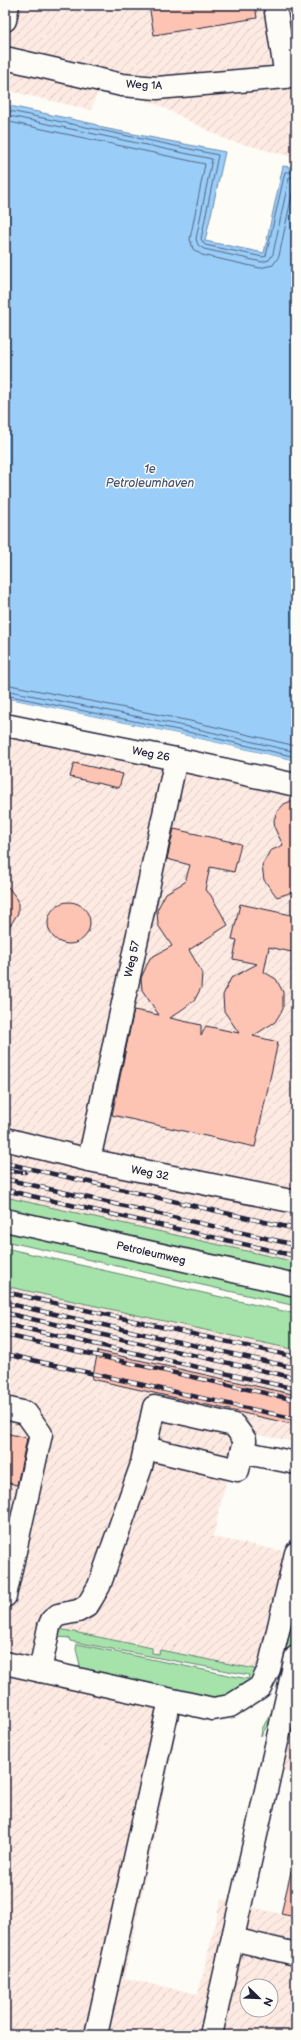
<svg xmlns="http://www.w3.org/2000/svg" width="301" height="2040" font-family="'Balsamiq Sans',sans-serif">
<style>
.industrial{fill:url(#industrial-furrows);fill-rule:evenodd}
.grass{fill:#a6e3aa;stroke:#648272}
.water{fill:#9acdf7;stroke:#6a89ac}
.pier{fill:#fdfcf7}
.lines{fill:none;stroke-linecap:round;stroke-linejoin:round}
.shore{stroke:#526686;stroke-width:1}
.building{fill:#fdc4b4;stroke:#22223b}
.minor-casing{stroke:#22223b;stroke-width:25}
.minor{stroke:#fdfcf7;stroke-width:22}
.rail-casing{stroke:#22223b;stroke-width:4.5}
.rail{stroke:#fdfcf7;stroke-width:3;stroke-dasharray:9;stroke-linecap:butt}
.labels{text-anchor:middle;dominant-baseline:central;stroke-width:3;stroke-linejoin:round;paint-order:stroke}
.street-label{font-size:11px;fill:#22223b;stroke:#fdfcf7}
.water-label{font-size:12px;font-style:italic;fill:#465573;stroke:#fdfcf7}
</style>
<defs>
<pattern id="industrial-furrows" width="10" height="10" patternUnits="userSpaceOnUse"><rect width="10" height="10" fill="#fdebe3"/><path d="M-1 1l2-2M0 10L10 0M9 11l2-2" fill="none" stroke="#d9c9c4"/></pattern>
</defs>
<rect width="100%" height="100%" fill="#fdfcf7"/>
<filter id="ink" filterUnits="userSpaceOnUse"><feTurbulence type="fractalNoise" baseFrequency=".025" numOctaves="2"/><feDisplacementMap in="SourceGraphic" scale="8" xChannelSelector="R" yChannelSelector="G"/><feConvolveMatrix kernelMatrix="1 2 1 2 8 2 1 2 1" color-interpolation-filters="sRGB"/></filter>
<g filter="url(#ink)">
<g class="industrial">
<path d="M5,5H296V158L227,140L158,105L100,85L91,110L5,90Z"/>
<path d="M5,711L296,791V1262L5,1197Z"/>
<path d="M5,1286L296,1350V1442L247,1433L236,1439L213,1537L287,1552L259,1670L160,1650L159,1654L151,1653L152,1649L39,1626L31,1659L11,1654L5,1649Z"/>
<path d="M15,1675L181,1710L124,1978L198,1994L221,1899L281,1914L296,1849V2035H5V1677ZM247,1986H271V2010H247Z"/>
<path d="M296,1715V1773L283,1771Z"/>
</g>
<g class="grass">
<path d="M5,1197L296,1262V1276L5,1211Z"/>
<path d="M5,1228L296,1294V1306L5,1241Z"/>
<path d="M5,1248L296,1314V1350L5,1286Z"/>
<path d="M296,1604V1620L276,1710L261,1736L262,1729L273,1709Z"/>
<path d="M54,1628L152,1648V1653L159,1654L160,1650L265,1671L254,1681L217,1700L77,1670L80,1665L76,1649L77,1644L248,1679L249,1675L70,1641L69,1638L58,1637Z"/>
</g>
<path class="water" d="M5,105L94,124L103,128L225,152L205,241L264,253L283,166L296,168V761L187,736L5,698Z"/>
<path class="pier" d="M5,698L187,736L296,761V763L187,738L5,700Z"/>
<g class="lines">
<g class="shore">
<path d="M5,110L218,155L201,239L205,245L263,257L266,256L285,172H296"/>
<path d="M5,115L212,159L196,239L198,245L204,249L262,262L269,260L273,254L289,178L296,177"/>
<path d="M5,121L205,164L190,239L193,249L202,255L260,268L273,265L279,256L294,185L296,183"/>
<path d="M5,684L190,721L296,746"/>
<path d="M5,690L189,727L296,752"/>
<path d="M5,695L188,732L296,757"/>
</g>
</g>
<g class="building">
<path d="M149,5H255L257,18L154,35Z"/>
<path d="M74,763L123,774L119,788L70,777Z"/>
<path d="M296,799V891L277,897L264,880L262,865L270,851L283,845L275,829L274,820L277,812L284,804Z"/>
<path d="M174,829L241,844L234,872L210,867L205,890L210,894L228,925L189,950L202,972L201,988L194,1001L170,1018L201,1025V1036L206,1026L239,1033L224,1011L223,995L231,978L257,964L233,959L237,940L232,939L240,904L296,916V953L269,947L264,972L276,979L283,992V1009L275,1022L253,1036L278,1042L255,1147L112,1115L134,1010L159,1015L142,990L141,978L150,958L172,946L158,925L157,910L166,893L185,882L190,865L167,859Z"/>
<path d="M5,883L18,900V913L5,934Z"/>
<circle cx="69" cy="923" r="21"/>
<path d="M98,1351L296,1395V1425L92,1379Z"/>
<path d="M5,1433L27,1438L17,1485L5,1482Z"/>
<path d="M291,1872L296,1873V1917L281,1914Z"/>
</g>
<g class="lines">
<defs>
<g id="minor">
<path d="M5,20L8,5"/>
<path d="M5,58L122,85L157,88L286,77L275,5"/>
<path d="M5,725L176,759L296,785"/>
<path d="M5,1139L89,1160L296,1202"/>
<path d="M89,1160L176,759"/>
<path d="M5,1220L296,1285"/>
<path d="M5,1408L26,1413L41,1434L5,1596"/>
<path d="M242,1452L296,1463"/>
<path d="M5,1663L213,1709L230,1706L260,1687L269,1669L296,1553"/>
<path d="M40,1671L49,1627L52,1620L58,1615L78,1611L87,1606L92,1598L99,1586L141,1467L154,1407L234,1425L245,1440L238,1470L145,1448"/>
<path d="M233,1939L296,1954"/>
<path d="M96,2035L167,1713"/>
<path d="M211,2035L296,1657"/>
</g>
</defs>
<use href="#minor" class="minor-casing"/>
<use href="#minor" class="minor"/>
<defs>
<g id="rail">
<path d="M5,1163L296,1229"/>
<path d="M5,1171L25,1172"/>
<path d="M5,1179L296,1245"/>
<path d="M5,1190L296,1256"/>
<path d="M5,1292L296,1357"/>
<path d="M5,1303L296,1368"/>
<path d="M5,1313L296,1378"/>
<path d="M5,1324L296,1389"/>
<path d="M5,1335L296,1400"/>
<path d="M5,1354L296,1419"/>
</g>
</defs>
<use href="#rail" class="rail-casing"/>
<use href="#rail" class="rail"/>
</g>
</g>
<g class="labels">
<g class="street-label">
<text transform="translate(144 85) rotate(3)">Weg 1A</text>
<text transform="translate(151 754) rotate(11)">Weg 26</text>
<text transform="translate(132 959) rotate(-78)">Weg 57</text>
<text transform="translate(150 1173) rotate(11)">Weg 32</text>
<text transform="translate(151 1253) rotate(13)">Petroleumweg</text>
</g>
<g class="water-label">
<text x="150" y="469">1e<tspan x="150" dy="14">Petroleumhaven</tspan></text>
</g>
</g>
<rect width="301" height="2040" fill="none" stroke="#fdfcf7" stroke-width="20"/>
<rect x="10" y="10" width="281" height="2020" fill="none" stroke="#22223b" stroke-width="1.5" filter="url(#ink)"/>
<g transform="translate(259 1998) rotate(113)"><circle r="19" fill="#fdfcf7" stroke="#a5a5ac"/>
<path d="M0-3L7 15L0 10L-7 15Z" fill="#22223b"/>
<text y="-6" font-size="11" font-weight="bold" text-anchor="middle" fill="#22223b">N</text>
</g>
</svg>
